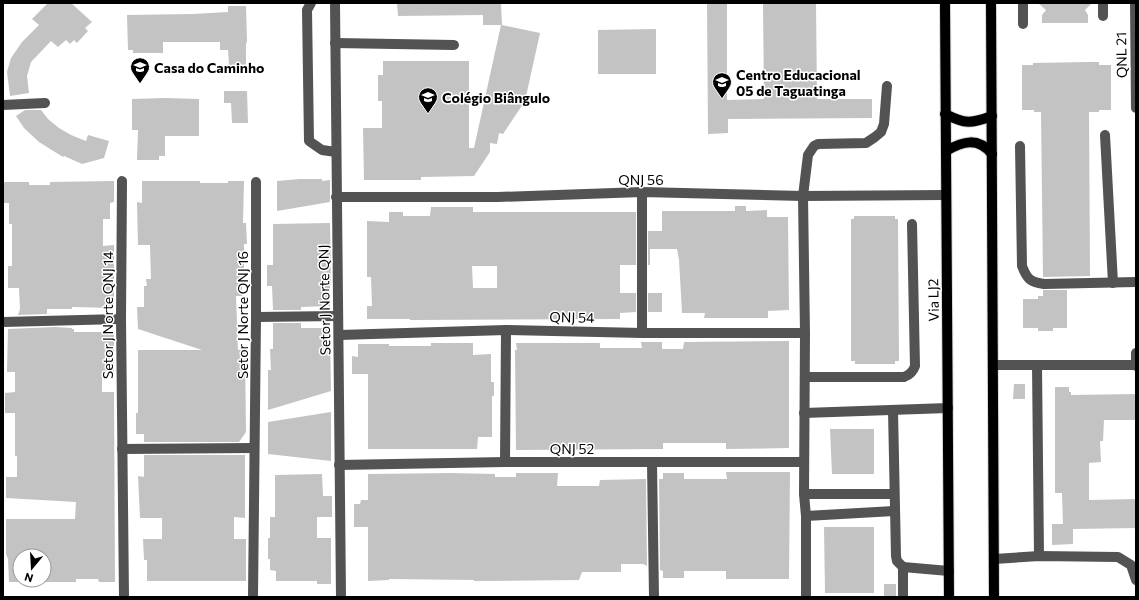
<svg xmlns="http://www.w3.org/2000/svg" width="1139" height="600" font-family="Commissioner,sans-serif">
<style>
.building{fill:#c3c3c3;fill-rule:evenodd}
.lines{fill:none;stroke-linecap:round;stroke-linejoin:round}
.major-casing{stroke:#dbdbdb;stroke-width:12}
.minor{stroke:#535353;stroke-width:10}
.major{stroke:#000;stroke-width:10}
.labels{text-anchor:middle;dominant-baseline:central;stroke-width:3;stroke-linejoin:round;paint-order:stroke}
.street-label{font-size:14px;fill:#000;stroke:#fff}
.poi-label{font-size:14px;font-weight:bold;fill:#000;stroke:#fff;text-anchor:start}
</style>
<rect width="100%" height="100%" fill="#fff"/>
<g class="building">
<path d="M48,3H71L92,22L85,28L88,31L77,43L74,40L70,44L66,40L58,47L51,41L31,62L27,76L29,93L10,96L7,72L11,58L22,42L39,25L32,19Z"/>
<path d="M397,3H501L502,25L540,33L525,101L503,134L499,133L497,144L490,143V152L474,176L421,177V180H364L363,128H382V101H378V75H383V61H469V148H474L501,25H483V15L398,16Z"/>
<path d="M707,3H727V100L764,99L763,3H816L817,99H872V118L728,119V133L708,134Z"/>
<path d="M1038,3H1092L1085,10L1088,15V23H1042V15L1046,10Z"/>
<path d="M228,6H246L247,42L246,43V65H229L228,50H220V42H163V53H133V50H128L127,15L193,14L228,12Z"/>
<path d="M656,29V74H598V30Z"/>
<path d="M1087,62H1099V65H1111V110H1099V112H1089L1090,276L1043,277L1041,112H1034V110H1022V65H1033V63Z"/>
<path d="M224,91H247L248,123H232L231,103H224Z"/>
<path d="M165,98L199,99V136H165V156H159V160H137L138,130H132V99Z"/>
<path d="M25,110H41L48,119L59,128L71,135L86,141L88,135L109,141L104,158L82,164L64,156L63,157L39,142L24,128L16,116Z"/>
<path d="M300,179H322V181L330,180V202L277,211V181Z"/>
<path d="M114,181V202L110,203V219H103V246L114,245V308L72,307V309H47V314L18,315L20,309L19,288H8V266H12V224H9V203H4V182H29V185H50V182Z"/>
<path d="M142,181H200V183H228V181H244L243,223H246L247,244H244V286H242V296H236L238,350L245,349L246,432L239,442H144V434H136V413H138V350H202L138,329L137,307H144V286H147L146,279H151L150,245H138L137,202L142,203Z"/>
<path d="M735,206H746V211L767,210V217H788L789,310L768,311V318H704L705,313H682L679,260L677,249H650V265H648V231H662V211H735Z"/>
<path d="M431,207H473V212H636V265H620V293H636V312L620,313V319L410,320V319H367V306H372L371,277H367V221L389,222V212H403V216H430ZM472,266H497V288H473Z"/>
<path d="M854,216H895V219H898L899,361H895V364H855V361H851V219H854Z"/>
<path d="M330,223L331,285H330V306L301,307V310H273L272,286H267V265H273V224Z"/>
<path d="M1043,290H1067V328H1053V331H1038V328H1023V299H1038V296H1043Z"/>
<rect x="648" y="293" width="14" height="19"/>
<path d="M273,323H301V328H330L331,391L268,410V370H271L270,349H273Z"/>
<path d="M55,327L72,328V329H74V332H114V371H102V392H114L115,582H99L98,579H76V582H44V556H20V582H9L8,559L6,554V519H75L76,502L6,498V477H17V456H15V413H5V393L15,392V372H7L8,329Z"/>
<path d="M789,341V448L726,449V443H663V449L516,450L515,350H517L516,343H600V348H642L641,342H662V349H683L684,342Z"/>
<path d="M431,343H473V355L491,354V382H494V396H492V437H478L477,449H368V374H352V356L358,357V344H389V346H431Z"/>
<path d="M1014,384H1025V399H1013Z"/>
<path d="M1055,387H1069V392H1071V395L1136,394V420H1104L1103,441H1100L1101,462L1089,463V500L1136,499V528L1073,529V544L1052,545V524H1063L1062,493H1055Z"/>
<path d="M331,412V461L268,454V422Z"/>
<path d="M830,429H874V474H832Z"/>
<path d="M144,455H245V518L234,517V539H246V581H147V560H144L143,539H162V518H140L138,476L144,477Z"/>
<path d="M726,472H790L789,579H726V571H684V578H663V571L660,570L659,479H663V473H684V479H727Z"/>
<path d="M452,473L495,474V477H516V473H558L557,486H599L600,480L646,479L647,566L643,564H621V572H582L579,580L474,581V580L389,579V580L368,581V527H354V504H360L361,500H368V474Z"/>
<path d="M322,474L323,496H332V517H317V538H331V584H317V581H276V571L270,570V559H268V538H270V517H275V475Z"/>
<path d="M824,527H874V593H825Z"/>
<rect x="884" y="584" width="12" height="13"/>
</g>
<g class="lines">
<defs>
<g id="major">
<path d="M945,3L949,597"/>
<path d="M991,3L994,597"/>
<path d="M945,114C965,124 971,124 992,116"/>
<path d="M946,151C963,141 978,137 992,154"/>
</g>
</defs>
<use href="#major" class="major-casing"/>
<g class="minor">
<path d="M311,3L307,10L309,141L322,150L336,152"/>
<path d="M335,3L341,597"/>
<path d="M1135,3L1136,108"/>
<path d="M1103,16V3"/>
<path d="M1023,24V3"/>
<path d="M335,43L454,45"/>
<path d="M3,105L45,103"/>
<path d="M1105,135L1113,283"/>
<path d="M1020,146L1022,266C1027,279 1030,282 1044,284L1136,282"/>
<path d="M122,181L121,319L124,597"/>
<path d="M642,192V333"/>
<path d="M336,197H498L642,192L803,196L945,195"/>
<path d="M256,317L338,316"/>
<path d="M3,322L121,319"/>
<path d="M339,335L506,330L642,333H805"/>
<path d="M1136,353V366"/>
<path d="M994,365H1136"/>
<path d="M1037,365L1039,556"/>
<path d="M805,377H904C910,375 913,372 915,366L912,224"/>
<path d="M893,410L896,556L897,561L903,567V597"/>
<path d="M804,413L948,408"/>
<path d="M122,449L254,448"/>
<path d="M505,462L506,330"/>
<path d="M652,463L654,597"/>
<path d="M339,465L505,462H804"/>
<path d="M804,494H894"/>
<path d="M806,516L894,511"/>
<path d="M994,559L1039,556L1118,557L1131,565L1136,580"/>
<path d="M903,567L949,571"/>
<path d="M253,597L256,317V182"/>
<path d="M806,597V516L804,494L805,333L803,196L808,155L814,146L818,144L866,143L875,137L881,132L884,124L887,86"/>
</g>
<use href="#major" class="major"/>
</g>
<defs>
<symbol id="school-pin" viewBox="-11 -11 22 30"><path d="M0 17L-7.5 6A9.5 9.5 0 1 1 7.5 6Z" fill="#000" stroke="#fff"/><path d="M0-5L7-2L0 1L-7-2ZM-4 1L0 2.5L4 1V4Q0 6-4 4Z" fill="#fff"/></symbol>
</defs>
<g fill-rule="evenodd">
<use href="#school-pin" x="129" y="56" width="22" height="30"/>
<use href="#school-pin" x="711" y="71" width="22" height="30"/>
<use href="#school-pin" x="417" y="86" width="22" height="30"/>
</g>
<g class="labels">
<g class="street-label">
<text transform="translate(1121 55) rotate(-91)">QNL 21</text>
<text x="641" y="179">QNJ 56</text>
<text transform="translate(324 300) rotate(-91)">Setor J Norte QNJ</text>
<text transform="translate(933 300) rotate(-91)">Via LJ2</text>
<text transform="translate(107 315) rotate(-90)">Setor J Norte QNJ 14</text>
<text transform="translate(242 315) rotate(-90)">Setor J Norte QNJ 16</text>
<text transform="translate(572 317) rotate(1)">QNJ 54</text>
<text x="572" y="448">QNJ 52</text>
</g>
<g class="poi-label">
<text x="154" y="67">Casa do Caminho</text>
<text x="736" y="74">Centro Educacional<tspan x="736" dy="16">05 de Taguatinga</tspan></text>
<text x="442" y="97">Colégio Biângulo</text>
</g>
</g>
<rect width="1139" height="600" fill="none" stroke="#000000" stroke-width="8"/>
<g transform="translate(32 568) rotate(198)"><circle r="19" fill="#ffffff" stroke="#999999"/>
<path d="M0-3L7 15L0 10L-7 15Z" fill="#000000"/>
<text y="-6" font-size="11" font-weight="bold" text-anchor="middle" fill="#000000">N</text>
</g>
</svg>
